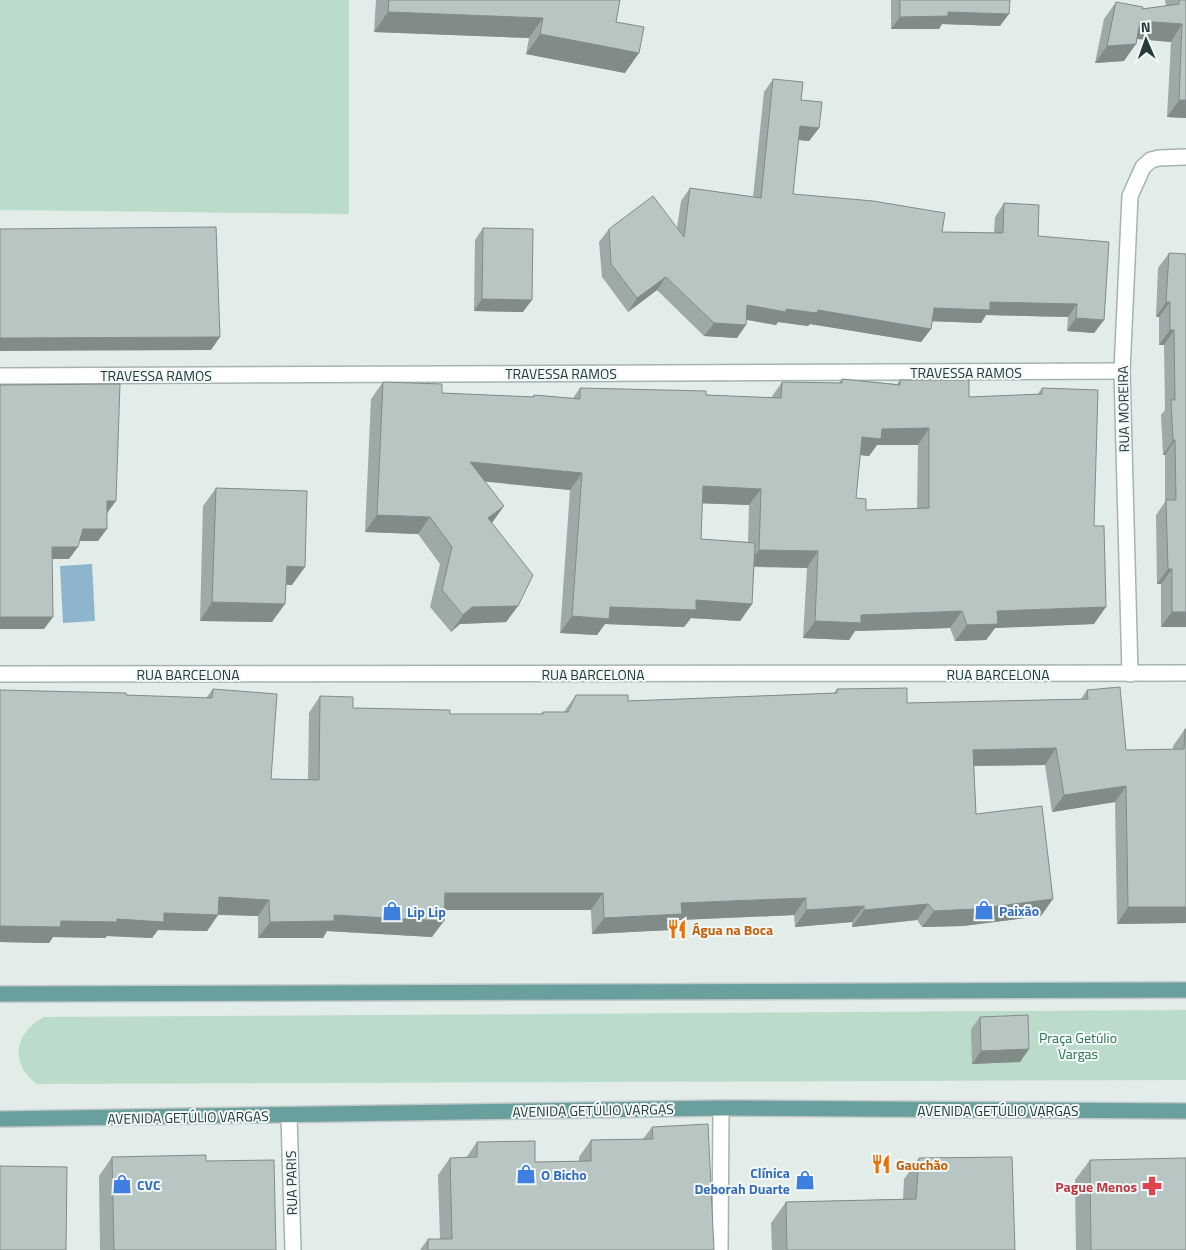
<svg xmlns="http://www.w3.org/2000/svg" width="1186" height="1250" font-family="'Titillium Web',sans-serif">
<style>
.green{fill:#bcdccb}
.water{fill:#8db6ce}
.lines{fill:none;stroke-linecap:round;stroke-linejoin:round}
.minor-casing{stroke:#a5b4b1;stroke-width:18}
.major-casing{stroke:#c1c8c8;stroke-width:18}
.minor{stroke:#fff;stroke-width:15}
.major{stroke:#699f9c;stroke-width:15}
.wall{fill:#9eaaa8;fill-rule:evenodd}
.shaded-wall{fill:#818b88}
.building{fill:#b8c6c3;stroke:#818b88;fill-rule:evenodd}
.labels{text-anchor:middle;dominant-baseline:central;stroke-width:4;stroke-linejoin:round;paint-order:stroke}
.street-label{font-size:14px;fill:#233c3a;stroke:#f2f8f7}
.shop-label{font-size:14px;font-weight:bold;fill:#366cbe;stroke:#f2f8f7;text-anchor:start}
.food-label{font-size:14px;font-weight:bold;fill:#c56008;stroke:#f2f8f7;text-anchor:start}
.park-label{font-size:14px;fill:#2f7156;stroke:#f2f8f7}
.health-label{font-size:14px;font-weight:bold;fill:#be3a42;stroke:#f2f8f7;text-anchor:end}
</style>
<rect width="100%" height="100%" fill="#e2ece9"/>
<g class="green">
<path d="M0,0H349V214L0,210Z"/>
<path d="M1186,1010V1080L37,1084C9,1063 14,1033 44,1017Z"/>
</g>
<path class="water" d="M92,564L95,621L63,623L60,566Z"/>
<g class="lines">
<defs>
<g id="minor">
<path d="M0,376L1122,371"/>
<path d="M0,674L1186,673"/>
<path d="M1130,674L1122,371L1130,196L1143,167L1151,160L1159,158L1186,157"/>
<path d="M289,1116L293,1250"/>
<path d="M720,1250L721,1108"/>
</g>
<g id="major">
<path d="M0,994L1186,990"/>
<path d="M0,1119L721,1108L1186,1111"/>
</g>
</defs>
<use href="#minor" class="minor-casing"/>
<use href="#major" class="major-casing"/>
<use href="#minor" class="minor"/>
<use href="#major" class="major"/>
</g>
<g class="wall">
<path d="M376,0H620L616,22L625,73L526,54L529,38L374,32Z"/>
<path d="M891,0H1010L1000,26L942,24L939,29H891Z"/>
<path d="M1165,0H1186V118L1167,117L1171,42L1137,39L1124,61L1095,63L1104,19L1116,2L1142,9L1166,6Z"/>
<path d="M773,79L801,100L819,128L809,141L798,140L793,194L942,232L994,233L995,217L1004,203L1038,236L1104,320L1094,333L1067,331L1068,317L986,315L981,323L932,321L931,329L921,342L810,324L808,326L778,322L776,325L746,320L737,338L704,336L657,290L628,312L602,277L599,242L609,229L677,228L681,201L690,188L753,197L764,92Z"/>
<path d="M483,228L523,312L474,311L475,240Z"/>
<path d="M1169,253L1186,254V627H1161V584H1157L1156,515L1165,502V455H1163L1161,415L1165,410L1164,345H1159V317H1156L1158,268Z"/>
<path d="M842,379L897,384L900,380L969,397L1037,395L1042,388L1094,526V624L995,628L986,640L955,641L950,628L855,631L849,640L803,638L807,568L754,567L752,604L740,621L691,618L684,627L605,624L597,635L560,633L570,490L485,481L492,523L518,606L506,622L460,624L451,632L430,607L440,564L418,534L365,532L371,399L383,382L442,393L532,397L534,395L573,398L580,388L771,398L782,382L839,383ZM877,445H918L917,509L866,510L856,498L860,455L869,456ZM702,503L749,505L748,542L701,539Z"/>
<path d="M216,488L292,585L286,584L272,622L200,621L203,506Z"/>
<path d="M213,689L271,779H308L309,713L320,696L353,708L450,714H541L543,712H564L576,695L628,701L834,693L837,689L907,703L1081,699L1087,690L1126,750L1173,749V746L1185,729L1186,923L1117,924L1115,802L1052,812L1045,765L974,766L976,814L1041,916L963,926L922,927L917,920L852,927V922L795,927L794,915L678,920L670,930L592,934L591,910H444L432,937L327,931L323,938H258V916L218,915L207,931L158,930L152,938L107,936L105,938L53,937L49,943L0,942V690L126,695L206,698Z"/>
<path d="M980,1017L1029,1049L1020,1062L972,1064L971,1029Z"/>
<path d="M652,1127L714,1250H420L428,1239H440L438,1175L450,1158H466L477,1142L535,1162L579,1161V1157L591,1140L643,1139Z"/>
<path d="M112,1157L206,1161L276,1250H100L99,1176Z"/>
<path d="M919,1158L1015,1250H772L771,1223L786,1202L903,1199L904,1179Z"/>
<path d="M1090,1160L1186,1250H1076L1075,1180Z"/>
</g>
<g class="shaded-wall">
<path d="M388,12L543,18L529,38L374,32Z"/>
<path d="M948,12L1009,14L1000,26L942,24L939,29H891L900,17Z"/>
<path d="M1140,21L1182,24L1171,42L1128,38Z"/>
<path d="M540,34L639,53L625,73L526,54Z"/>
<path d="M1136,44L1124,61L1095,63L1107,46Z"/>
<path d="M1179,100H1186V118L1167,117Z"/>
<path d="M800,126L819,128L809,141L790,139Z"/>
<path d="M666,277L657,290L628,312L637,298Z"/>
<path d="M482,299L532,300L523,312L474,311Z"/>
<path d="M990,302L1077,304L1068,317L986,315L981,323L925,321L934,308Z"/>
<path d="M1166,302H1170L1159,317H1156Z"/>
<path d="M747,305L786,309L818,310L931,329L921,342L810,324L808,326L778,322L776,325L738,318Z"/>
<path d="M1076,318L1104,320L1094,333L1067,331Z"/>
<path d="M714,323L746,325L737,338L704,336Z"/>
<path d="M1170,330H1174L1164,345H1159Z"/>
<path d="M220,337L211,350L0,351V338Z"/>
<path d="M929,428L918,445H877L869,456L850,454L862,437L882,429Z"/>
<path d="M1173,440H1175L1165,455H1163Z"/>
<path d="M470,462L582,473L570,490L458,479Z"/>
<path d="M703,486L761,489L749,505L691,503Z"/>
<path d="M107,501H116L107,513H98Z"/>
<path d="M504,506L492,523L476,535L488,518Z"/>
<path d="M377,515L430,517L418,534L365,532Z"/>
<path d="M83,529H107L98,541H75Z"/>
<path d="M52,547H78L69,559H44Z"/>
<path d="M759,550L818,551L807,568L747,566Z"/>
<path d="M287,566L305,567L292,585L275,584Z"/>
<path d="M1168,569H1172L1161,584H1157Z"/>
<path d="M696,600L752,604L740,621L691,618L684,627L605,624L597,635L560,633L572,616L610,607Z"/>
<path d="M212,602L285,604L272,622L200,621Z"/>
<path d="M518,606L506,622L460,624L451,632L463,615L472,607Z"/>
<path d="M1106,607L1094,624L995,628L986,640L955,641L967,625L997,611Z"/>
<path d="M962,611L950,628L855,631L849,640L803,638L815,621L861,615Z"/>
<path d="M1172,612H1186V627H1161Z"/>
<path d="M0,617H53L44,629H0Z"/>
<path d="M1056,748L1045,765L962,766L973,750Z"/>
<path d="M1126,786L1115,802L1052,812L1064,795Z"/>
<path d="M445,893H603L591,910H433Z"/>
<path d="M219,897L269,900L258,916L207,914Z"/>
<path d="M806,898L794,915L678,920L670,930L592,934L604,918L681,903Z"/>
<path d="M1053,899L1041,916L963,926L922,927L934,911Z"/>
<path d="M928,904L917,920L852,927L864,910Z"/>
<path d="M864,906L852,922L795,927L806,910Z"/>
<path d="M1128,907H1186V923L1117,924Z"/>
<path d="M164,913L218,915L207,931L158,930L152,938L107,936L105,938L53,937L49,943L0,942V926L61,921L117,919Z"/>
<path d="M334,915L444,921L432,937L327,931L323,938H258L270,922Z"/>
<path d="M1029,1049L1020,1062L972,1064L981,1051Z"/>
</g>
<g class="building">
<path d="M389,0H620L616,22L644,27L639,53L540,34L543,18L388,12Z"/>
<path d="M900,0H1010L1009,14L948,12V16L900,17Z"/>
<path d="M1179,0H1186V100H1179L1182,24L1140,21L1136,44L1107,46L1116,2L1143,7L1142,9L1179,4Z"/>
<path d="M773,79L803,82L801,100L822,102L819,128L800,126L793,194L873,201L945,213L942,232L1003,233L1004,203L1039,205L1038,236L1109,242L1104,320L1076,318L1077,304L990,302V310L934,308L931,329L818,310L817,313L786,309V312L747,305L746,325L714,323L666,277L637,298L611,264L609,229L653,196L684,237L690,188L761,198Z"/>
<path d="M216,227L220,337L0,338V229Z"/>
<path d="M483,228L533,229L532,300L482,299Z"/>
<path d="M1169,253L1186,254V612H1172V569H1168L1166,500H1176L1175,440H1173L1171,400H1175L1174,330H1170V302H1166Z"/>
<path d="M842,379L900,385V380H969V397L1042,394V388L1098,390L1094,526H1104L1106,607L997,611L998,624L967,625L962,611L861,615V623L815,621L818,551L759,550L761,489L703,486L701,539L755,543L752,604L696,600V610L610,607L609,619L572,616L582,473L470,462L504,506L488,518L533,575L518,606L472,607L463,615L442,590L452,547L430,517L377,515L383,382L442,384V393L534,397V395L580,399V388L706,391V395L781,398L782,382L842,383ZM929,428V508L866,510V499L856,498L862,437L881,439L882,429Z"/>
<path d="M120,384L116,501H107V529H83L78,547H52L53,617H0V385Z"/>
<path d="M216,488L307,491L305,567L287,566L285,604L212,602Z"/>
<path d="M1120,687L1126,750L1184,749L1185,729H1186V907H1128L1126,786L1064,795L1056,748L973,750L976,814L1042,806L1053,899L975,909L934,911L928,904L864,910V906L806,910V898L681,903L682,914L604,918L603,893H445L444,921L334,915V921L270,922L269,900L219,897L218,915L164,913V922L117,919V922L61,921L60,927L0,926V690L126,693V695L212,698L213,689L277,694L271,779L319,780L320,696L353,697V708L450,710V714H543V712H568L576,695H628V701L837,693V689L907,688V703L1088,699L1087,690Z"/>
<path d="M1028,1015L1029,1049L981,1051L980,1017Z"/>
<path d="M708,1124L714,1250H428V1239H452L450,1158L477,1157V1142L535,1141V1162L591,1161V1140L653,1139L652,1127Z"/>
<path d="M206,1155V1161L274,1160L276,1250H114L112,1157Z"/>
<path d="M1012,1157L1015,1250H787L786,1202L916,1199L919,1158Z"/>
<path d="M1186,1158V1250H1091L1090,1160Z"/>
<path d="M0,1166L67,1167L66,1250H0Z"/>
</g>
<defs>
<symbol id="shop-bare" viewBox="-9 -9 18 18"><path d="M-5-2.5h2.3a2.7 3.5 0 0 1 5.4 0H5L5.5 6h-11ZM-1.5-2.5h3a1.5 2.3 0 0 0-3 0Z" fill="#3f7fe0" stroke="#f2f8f7" stroke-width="2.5" paint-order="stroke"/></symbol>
<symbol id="restaurant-bare" viewBox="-9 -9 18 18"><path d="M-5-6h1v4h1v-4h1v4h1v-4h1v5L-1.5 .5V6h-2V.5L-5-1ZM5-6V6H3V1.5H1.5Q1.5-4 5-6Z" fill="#e8710a" stroke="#f2f8f7" stroke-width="2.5" paint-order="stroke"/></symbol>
<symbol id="pharmacy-bare" viewBox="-9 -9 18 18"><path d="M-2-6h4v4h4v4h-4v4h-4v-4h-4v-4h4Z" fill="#e0444e" stroke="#f2f8f7" stroke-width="2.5" paint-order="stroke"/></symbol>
</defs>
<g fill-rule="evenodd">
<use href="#shop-bare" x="970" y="896" width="28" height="28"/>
<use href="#shop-bare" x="378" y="897" width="28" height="28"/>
<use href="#restaurant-bare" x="663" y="915" width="28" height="28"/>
<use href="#restaurant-bare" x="867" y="1150" width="28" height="28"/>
<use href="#shop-bare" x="512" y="1160" width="28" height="28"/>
<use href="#shop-bare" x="791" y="1166" width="28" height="28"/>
<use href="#shop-bare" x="108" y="1170" width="28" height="28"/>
<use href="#pharmacy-bare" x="1138" y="1172" width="28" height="28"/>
</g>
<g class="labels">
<g class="street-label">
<text x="966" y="372">TRAVESSA RAMOS</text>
<text x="561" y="373">TRAVESSA RAMOS</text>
<text x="156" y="375">TRAVESSA RAMOS</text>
<text transform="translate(1123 409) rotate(-91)">RUA MOREIRA</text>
<text x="188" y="674">RUA BARCELONA</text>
<text x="593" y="674">RUA BARCELONA</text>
<text x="998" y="674">RUA BARCELONA</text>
<text transform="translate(593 1110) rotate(-1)">AVENIDA GETÚLIO VARGAS</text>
<text x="998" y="1110">AVENIDA GETÚLIO VARGAS</text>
<text transform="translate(188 1117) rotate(-1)">AVENIDA GETÚLIO VARGAS</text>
<text transform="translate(291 1183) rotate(-91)">RUA PARIS</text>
</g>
<g class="shop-label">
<text x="999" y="910">Paixão</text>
<text x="407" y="911">Lip Lip</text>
<text x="790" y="1172" text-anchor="end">Clínica<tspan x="790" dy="16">Deborah Duarte</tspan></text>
<text x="541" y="1174">O Bicho</text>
<text x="137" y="1184">CVC</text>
</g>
<g class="food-label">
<text x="692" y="929">Água na Boca</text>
<text x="896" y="1164">Gauchão</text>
</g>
<g class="park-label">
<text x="1078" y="1037">Praça Getúlio<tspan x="1078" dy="16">Vargas</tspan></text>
</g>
<g class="health-label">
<text x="1137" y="1186">Pague Menos</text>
</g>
</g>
<g transform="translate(1146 40) rotate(358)" stroke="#f2f8f7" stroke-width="4" paint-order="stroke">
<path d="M0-4L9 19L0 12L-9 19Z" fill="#233c3a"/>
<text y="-8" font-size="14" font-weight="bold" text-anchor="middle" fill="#233c3a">N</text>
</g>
</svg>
